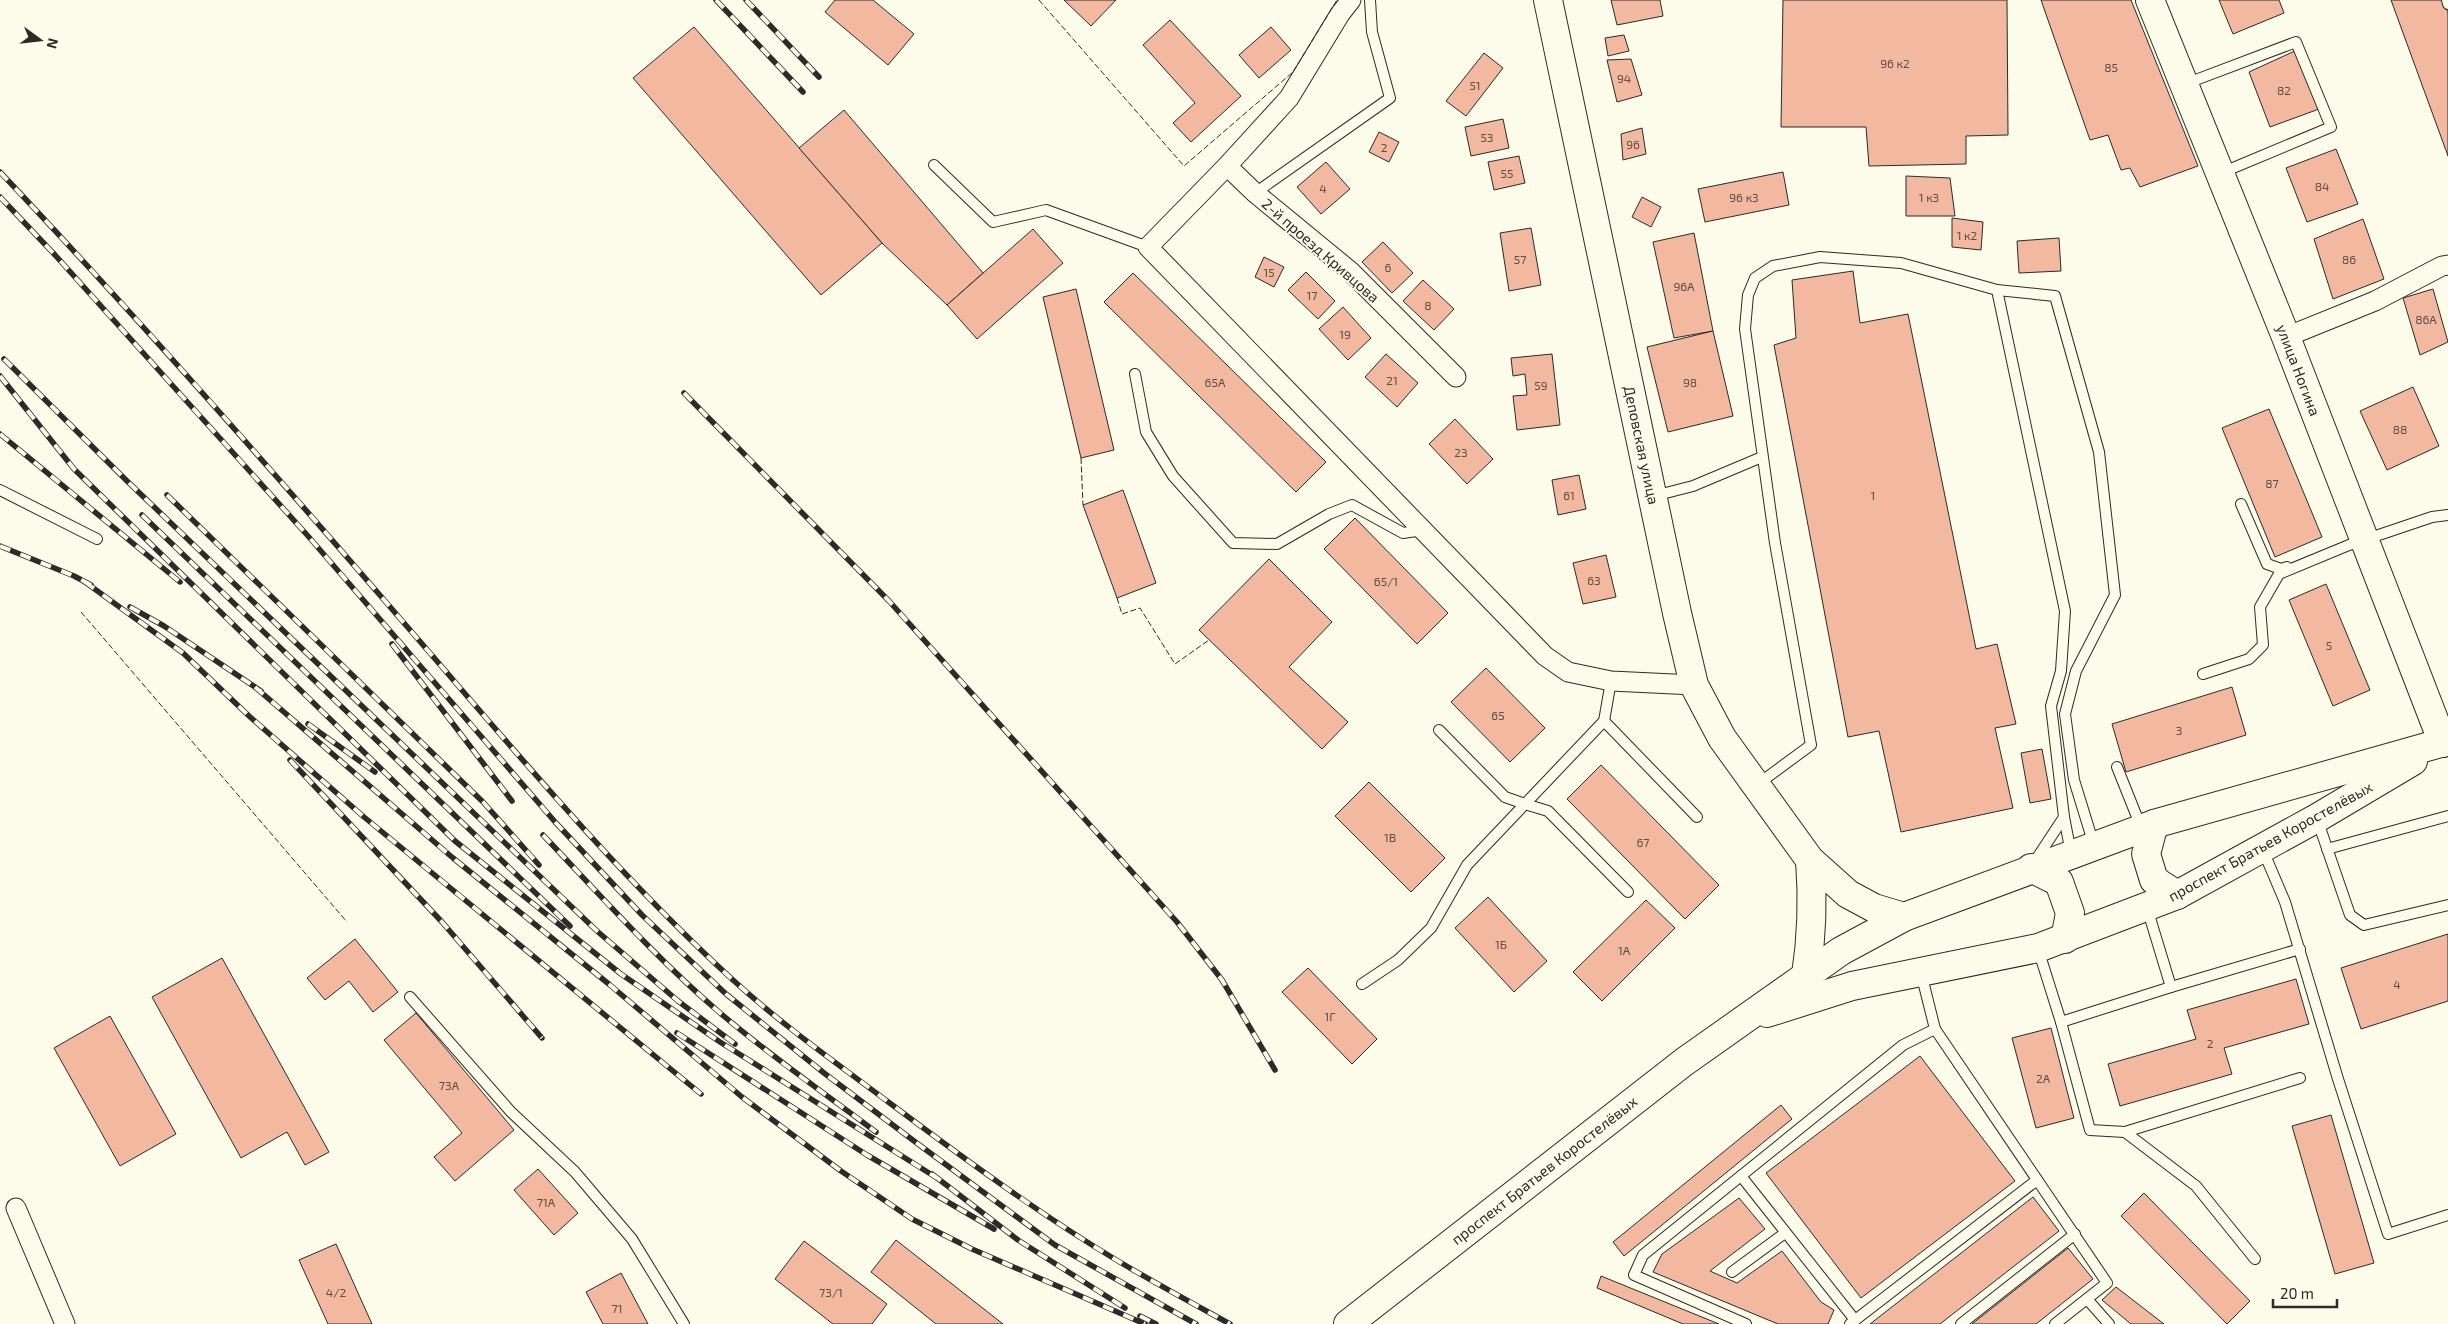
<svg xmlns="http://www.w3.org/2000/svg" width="2448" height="1324" font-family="'Exo 2',sans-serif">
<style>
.building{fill:#f2b8a0;stroke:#2b2b2b}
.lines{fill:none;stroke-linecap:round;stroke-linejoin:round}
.lane-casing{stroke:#2b2b2b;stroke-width:12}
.street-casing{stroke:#2b2b2b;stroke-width:21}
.secondary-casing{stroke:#2b2b2b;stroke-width:30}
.primary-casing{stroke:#2b2b2b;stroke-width:30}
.lane{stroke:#fdfbea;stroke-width:10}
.street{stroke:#fdfbea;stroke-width:19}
.secondary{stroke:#fdfbea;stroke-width:28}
.primary{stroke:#fdfbea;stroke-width:28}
.rail-casing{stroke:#2b2b2b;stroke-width:5.5}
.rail{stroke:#fdfbea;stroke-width:4;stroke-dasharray:11;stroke-linecap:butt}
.fence{stroke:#2b2b2b;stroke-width:1;stroke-dasharray:6 2.5;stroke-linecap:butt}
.labels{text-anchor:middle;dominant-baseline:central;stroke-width:4;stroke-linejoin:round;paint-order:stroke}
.number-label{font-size:12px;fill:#5d4e48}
.street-label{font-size:15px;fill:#2b2b2b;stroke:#fdfbea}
</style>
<rect width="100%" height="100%" fill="#fdfbea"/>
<g class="building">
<path d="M835,0H873L914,34L888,65L825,12Z"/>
<path d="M1064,0H1116L1091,26Z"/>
<path d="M1611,0H1660L1663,16L1617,25Z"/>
<path d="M1783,0H2007L2008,135L1966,136V164L1869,166L1866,127H1781Z"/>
<path d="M2041,0H2131L2198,166L2140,187L2130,168L2121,170L2108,135L2090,140Z"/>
<path d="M2219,0H2279L2284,13L2233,34Z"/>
<path d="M2391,0H2443L2448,13V156Z"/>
<path d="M1170,20L1241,96L1191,142L1173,123L1195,103L1143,45Z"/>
<path d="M694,27L882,243L821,295L633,78Z"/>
<path d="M1271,27L1291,50L1259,78L1239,55Z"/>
<path d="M1624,35L1629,51L1608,56L1605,38Z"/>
<path d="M2297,50L2319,109L2270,127L2249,72Z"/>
<path d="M1484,53L1503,68L1466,116L1446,101Z"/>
<path d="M1631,59L1642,95L1617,102L1607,60Z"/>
<path d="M844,110L983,273L947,305L882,243L799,148Z"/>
<path d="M1503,119L1509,148L1471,156L1465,127Z"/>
<path d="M1642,128L1646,154L1623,160L1621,134Z"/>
<path d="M1379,132L1399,142L1389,162L1369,152Z"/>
<path d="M2336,149L2358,204L2307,222L2286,168Z"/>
<path d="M1519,156L1525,183L1494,190L1488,162Z"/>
<path d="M1326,162L1350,189L1321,214L1297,187Z"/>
<path d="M1783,172L1789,205L1705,222L1698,189Z"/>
<path d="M1906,176L1950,178L1955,216H1906Z"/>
<path d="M1642,197L1661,207L1651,227L1632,217Z"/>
<path d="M1952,218L1983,222L1981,250L1952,247Z"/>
<path d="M2363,219L2384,279L2333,299L2314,239Z"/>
<path d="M1531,228L1541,285L1509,291L1500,233Z"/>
<path d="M1033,229L1063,263L977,339L947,305Z"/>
<path d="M1694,233L1713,331L1674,338L1653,242Z"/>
<path d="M2059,238L2061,271L2019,273L2017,241Z"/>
<path d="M1383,242L1413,273L1392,293L1362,262Z"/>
<path d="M1264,257L1284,267L1274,287L1255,277Z"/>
<path d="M1853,271L1860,323L1908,314L1976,649L1997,644L2016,724L1995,728L2013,808L1901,832L1879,731L1848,737L1774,345L1796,338L1792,280Z"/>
<path d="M1306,272L1335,301L1318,319L1288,290Z"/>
<path d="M1133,273L1326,462L1296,492L1104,302Z"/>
<path d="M1423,280L1454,309L1434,330L1403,301Z"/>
<path d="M1076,289L1114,450L1081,458L1043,297Z"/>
<path d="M2433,289L2448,342L2420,355L2403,298Z"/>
<path d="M1343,307L1371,338L1348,360L1319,329Z"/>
<path d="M1713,331L1733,416L1668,432L1647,347Z"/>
<path d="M1386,354L1418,383L1397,407L1365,377Z"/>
<path d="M1552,354L1560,425L1517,430L1513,396L1527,395L1525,374L1513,376L1511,358Z"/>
<path d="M2413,387L2439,446L2387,470L2360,411Z"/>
<path d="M2269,409L2322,537L2275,557L2222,428Z"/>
<path d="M1455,419L1493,459L1467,484L1429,444Z"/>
<path d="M1579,475L1586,509L1558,515L1552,480Z"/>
<path d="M1123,490L1156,583L1117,598L1083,505Z"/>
<path d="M1355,518L1448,613L1417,644L1324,549Z"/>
<path d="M1606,555L1616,597L1583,604L1573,563Z"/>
<path d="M1269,559L1332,622L1289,667L1348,722L1322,749L1199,630Z"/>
<path d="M2326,584L2370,690L2333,706L2289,600Z"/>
<path d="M1486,668L1545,728L1510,762L1451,702Z"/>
<path d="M2232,687L2246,735L2126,772L2112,724Z"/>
<path d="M2042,749L2051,799L2030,803L2021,753Z"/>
<path d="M1601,765L1719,885L1685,919L1567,799Z"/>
<path d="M1369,782L1445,858L1411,892L1335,816Z"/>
<path d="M1488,897L1547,961L1514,992L1455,928Z"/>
<path d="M1646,900L1675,928L1602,1001L1573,972Z"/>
<path d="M2448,934V1001L2361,1029L2341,968Z"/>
<path d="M355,939L398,992L373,1012L349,981L325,1000L307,978Z"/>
<path d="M222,958L329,1152L305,1165L287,1132L241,1158L152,997Z"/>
<path d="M1308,968L1377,1039L1352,1064L1282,992Z"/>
<path d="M2296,979L2309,1024L2224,1048L2232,1074L2120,1106L2108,1064L2196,1039L2187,1010Z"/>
<path d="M416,1013L514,1130L455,1181L434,1157L462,1133L384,1040Z"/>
<path d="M110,1016L176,1134L120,1166L54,1048Z"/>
<path d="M2051,1028L2074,1118L2036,1128L2012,1038Z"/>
<path d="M1920,1056L2015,1181L1861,1298L1766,1173Z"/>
<path d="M1781,1105L1792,1119L1624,1256L1613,1242Z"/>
<path d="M2331,1115L2374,1263L2335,1274L2292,1126Z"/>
<path d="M538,1169L578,1213L554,1235L514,1190Z"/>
<path d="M2144,1193L2250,1301L2227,1324L2121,1216Z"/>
<path d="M2033,1197L2059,1231L1940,1324H1870Z"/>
<path d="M1739,1198L1765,1229L1710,1271L1737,1283L1782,1251L1821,1302L1834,1310L1828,1324H1778L1653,1272L1662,1254Z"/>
<path d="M896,1240L1003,1324H936L871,1272Z"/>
<path d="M804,1241L887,1304L872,1324H833L775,1279Z"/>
<path d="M336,1244L372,1324H328L299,1260Z"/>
<path d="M2068,1248L2093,1279L2036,1324H1972Z"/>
<path d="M621,1273L648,1324H603L586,1292Z"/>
<path d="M1601,1276L1719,1324H1683L1597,1288Z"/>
<path d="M2116,1287L2164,1324H2131L2102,1300Z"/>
</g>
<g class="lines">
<defs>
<g id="lane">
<path d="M2447,0L2448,4"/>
<path d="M2185,84L2296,42L2331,127L2221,173"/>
<path d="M934,165L993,222L1046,210L1148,247"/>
<path d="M1255,193L1390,98L1372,32L1370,0"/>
<path d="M1997,290L2065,611L2061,671L2051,706L2064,817L2035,861"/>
<path d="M1135,374L1146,432L1173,476L1233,543L1277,544L1329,514L1352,505L1403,533L1423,530"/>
<path d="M0,490L97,539"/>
<path d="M1654,496L1693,486L1762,457"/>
<path d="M2241,504L2267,564L2281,569L2287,567"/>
<path d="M2203,674L2249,659L2263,645L2260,607L2279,574L2349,545L2432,517L2448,515"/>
<path d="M1604,721L1697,817"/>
<path d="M1439,730L1505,797L1525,804L1604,721L1611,681"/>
<path d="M2117,767L2141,827"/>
<path d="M1758,784L1811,745L1775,543L1745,329L1748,295L1755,278L1773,266L1820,257L1901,263L1997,290L2055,296L2099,452L2115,595L2076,671L2065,714L2074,780L2094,845"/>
<path d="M2064,817L2071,853"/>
<path d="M2317,819L2350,915L2364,925L2448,905"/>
<path d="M2262,848L2285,902L2338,1079L2388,1234L2448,1215"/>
<path d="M2327,849L2448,816"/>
<path d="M2038,949L2061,1022L2090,1130L2125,1132L2300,1078"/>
<path d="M1921,973L1935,1029L2107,1283L2055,1324"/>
<path d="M1362,984L1398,960L1431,928L1467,865L1525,804L1548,811L1628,892"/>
<path d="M2171,987L2300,949"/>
<path d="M410,997L511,1112L575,1172L632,1239L684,1324"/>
<path d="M2061,1022L2171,987L2147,908"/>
<path d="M2125,1132L2196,1186L2255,1259"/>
<path d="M1741,1176L1855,1320"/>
<path d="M1732,1272L1785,1233"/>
<path d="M2087,1299L2109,1324"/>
<path d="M1746,1324L1634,1275L1643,1255L1903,1045L1935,1029"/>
<path d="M1850,1324L2037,1180"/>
<path d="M1961,1324L2075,1234"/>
</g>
<g id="street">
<path d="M1351,0L1340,14L1289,98L1227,166L1148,247L1545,656L1568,672L1611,681L1694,685"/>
<path d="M1227,166L1255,193L1350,271L1456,377"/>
<path d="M2286,337L2375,301L2442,266L2448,265"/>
<path d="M16,1208L65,1324"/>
</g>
<g id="secondary">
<path d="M1548,0L1677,613L1694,685L1722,738L1810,860L1848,894L1874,908L1904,917"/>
<path d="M2150,0L2286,337L2443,743"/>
<path d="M1806,975C1812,936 1813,899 1810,860"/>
</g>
<g id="primary">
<path d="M2154,824L2146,854L2154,880L2177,895"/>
<path d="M2031,868L2059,882L2070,913L2065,939"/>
<path d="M1767,1013L1852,986L2038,948L2177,895L2317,818L2413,761"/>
<path d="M1348,1324L1684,1062L1841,951L1904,917L2154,824L2448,741"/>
</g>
</defs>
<use href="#lane" class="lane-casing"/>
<use href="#street" class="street-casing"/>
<use href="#secondary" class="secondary-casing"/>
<use href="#primary" class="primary-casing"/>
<use href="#lane" class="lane"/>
<use href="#street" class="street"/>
<use href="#secondary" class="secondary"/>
<use href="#primary" class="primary"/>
<defs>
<g id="rail">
<path d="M716,0L803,92"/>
<path d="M746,0L819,77"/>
<path d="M0,172C139,319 272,470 404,623C510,745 613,870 733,980C781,1024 835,1062 887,1101C962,1157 1038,1213 1118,1261C1155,1283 1192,1303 1230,1324"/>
<path d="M0,197L55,255L308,536L556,823L642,915L726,994L824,1073L918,1144L1055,1245L1196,1324"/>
<path d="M4,359L127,481L597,931L678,1001L735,1044"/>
<path d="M0,376L74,469L455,841L621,974L720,1042L937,1178"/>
<path d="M684,393L889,601L1177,922L1222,980L1275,1070"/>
<path d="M0,434L180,582"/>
<path d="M167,495L483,802L539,865"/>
<path d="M142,515L570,926"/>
<path d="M0,546L74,576L91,585"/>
<path d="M85,582L183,653L249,716L364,817L701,1094"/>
<path d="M130,607L164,626L261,691"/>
<path d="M392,644L512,801"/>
<path d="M255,687L453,858L610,985L742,1097L841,1171L912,1219L972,1249L1145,1324"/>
<path d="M308,724L375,772"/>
<path d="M290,760L442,922L542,1038"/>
<path d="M543,835C600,895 656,958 719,1012C769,1055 823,1092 876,1132"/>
<path d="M677,1033L867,1155L994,1229"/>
<path d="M932,1174L1018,1240L1125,1308"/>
<path d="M1140,1316L1156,1324"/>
</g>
</defs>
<use href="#rail" class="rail-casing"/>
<use href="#rail" class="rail"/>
<g class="fence">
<path d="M1039,0L1184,166L1293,72L1337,0"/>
<path d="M1081,458L1083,505"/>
<path d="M1117,598L1122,614L1140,608L1175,664L1209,640"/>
<path d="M81,612L347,922"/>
</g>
</g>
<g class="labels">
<g class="number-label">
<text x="1895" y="63">96 к2</text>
<text x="2111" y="67">85</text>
<text x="1624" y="78">94</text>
<text x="1475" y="85">51</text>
<text x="2284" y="90">82</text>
<text x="1487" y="137">53</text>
<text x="1633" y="144">96</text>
<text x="1384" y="147">2</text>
<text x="1507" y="173">55</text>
<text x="2322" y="186">84</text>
<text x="1323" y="188">4</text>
<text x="1744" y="197">96 к3</text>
<text x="1929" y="197">1 к3</text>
<text x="1967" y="235">1 к2</text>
<text x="1520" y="259">57</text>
<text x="2349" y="259">86</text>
<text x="1388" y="267">6</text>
<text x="1269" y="272">15</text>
<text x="1684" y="286">96А</text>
<text x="1312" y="295">17</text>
<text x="1428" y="305">8</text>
<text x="2426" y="319">86А</text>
<text x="1345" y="334">19</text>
<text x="1392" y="380">21</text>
<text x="1215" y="382">65А</text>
<text x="1690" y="382">98</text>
<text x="1541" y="385">59</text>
<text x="2400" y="429">88</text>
<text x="1461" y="452">23</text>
<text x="2272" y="483">87</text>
<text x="1569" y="495">61</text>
<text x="1873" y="495">1</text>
<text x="1594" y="580">63</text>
<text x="1386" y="581">65/1</text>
<text x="2329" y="645">5</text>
<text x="1498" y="715">65</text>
<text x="2179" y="730">3</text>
<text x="1390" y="837">1В</text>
<text x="1643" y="842">67</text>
<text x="1501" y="944">1Б</text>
<text x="1624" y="950">1А</text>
<text x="2397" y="984">4</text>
<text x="1330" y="1016">1Г</text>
<text x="2210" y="1043">2</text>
<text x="2043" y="1078">2А</text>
<text x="449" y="1085">73А</text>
<text x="546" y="1202">71А</text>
<text x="336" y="1292">4/2</text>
<text x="831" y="1292">73/1</text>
<text x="617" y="1308">71</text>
</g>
<g class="street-label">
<text transform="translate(1321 250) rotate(41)">2-й проезд Кривцова</text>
<text transform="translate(2299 370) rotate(69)">улица Ногина</text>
<text transform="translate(1642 445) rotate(78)">Деповская улица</text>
<text transform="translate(2270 841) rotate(-29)">проспект Братьев Коростелёвых</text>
<text transform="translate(1544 1170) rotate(-38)">проспект Братьев Коростелёвых</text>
</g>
</g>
<g transform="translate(40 40) rotate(105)" stroke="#fdfbea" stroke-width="4" paint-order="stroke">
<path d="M0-4L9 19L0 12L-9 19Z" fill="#2b2b2b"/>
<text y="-8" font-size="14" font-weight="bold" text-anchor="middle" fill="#2b2b2b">N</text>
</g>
<path d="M2273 1299v8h64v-8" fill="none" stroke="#2b2b2b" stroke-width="2.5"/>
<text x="2280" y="1299" font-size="15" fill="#2b2b2b" stroke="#fdfbea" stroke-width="4" paint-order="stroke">20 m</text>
</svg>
